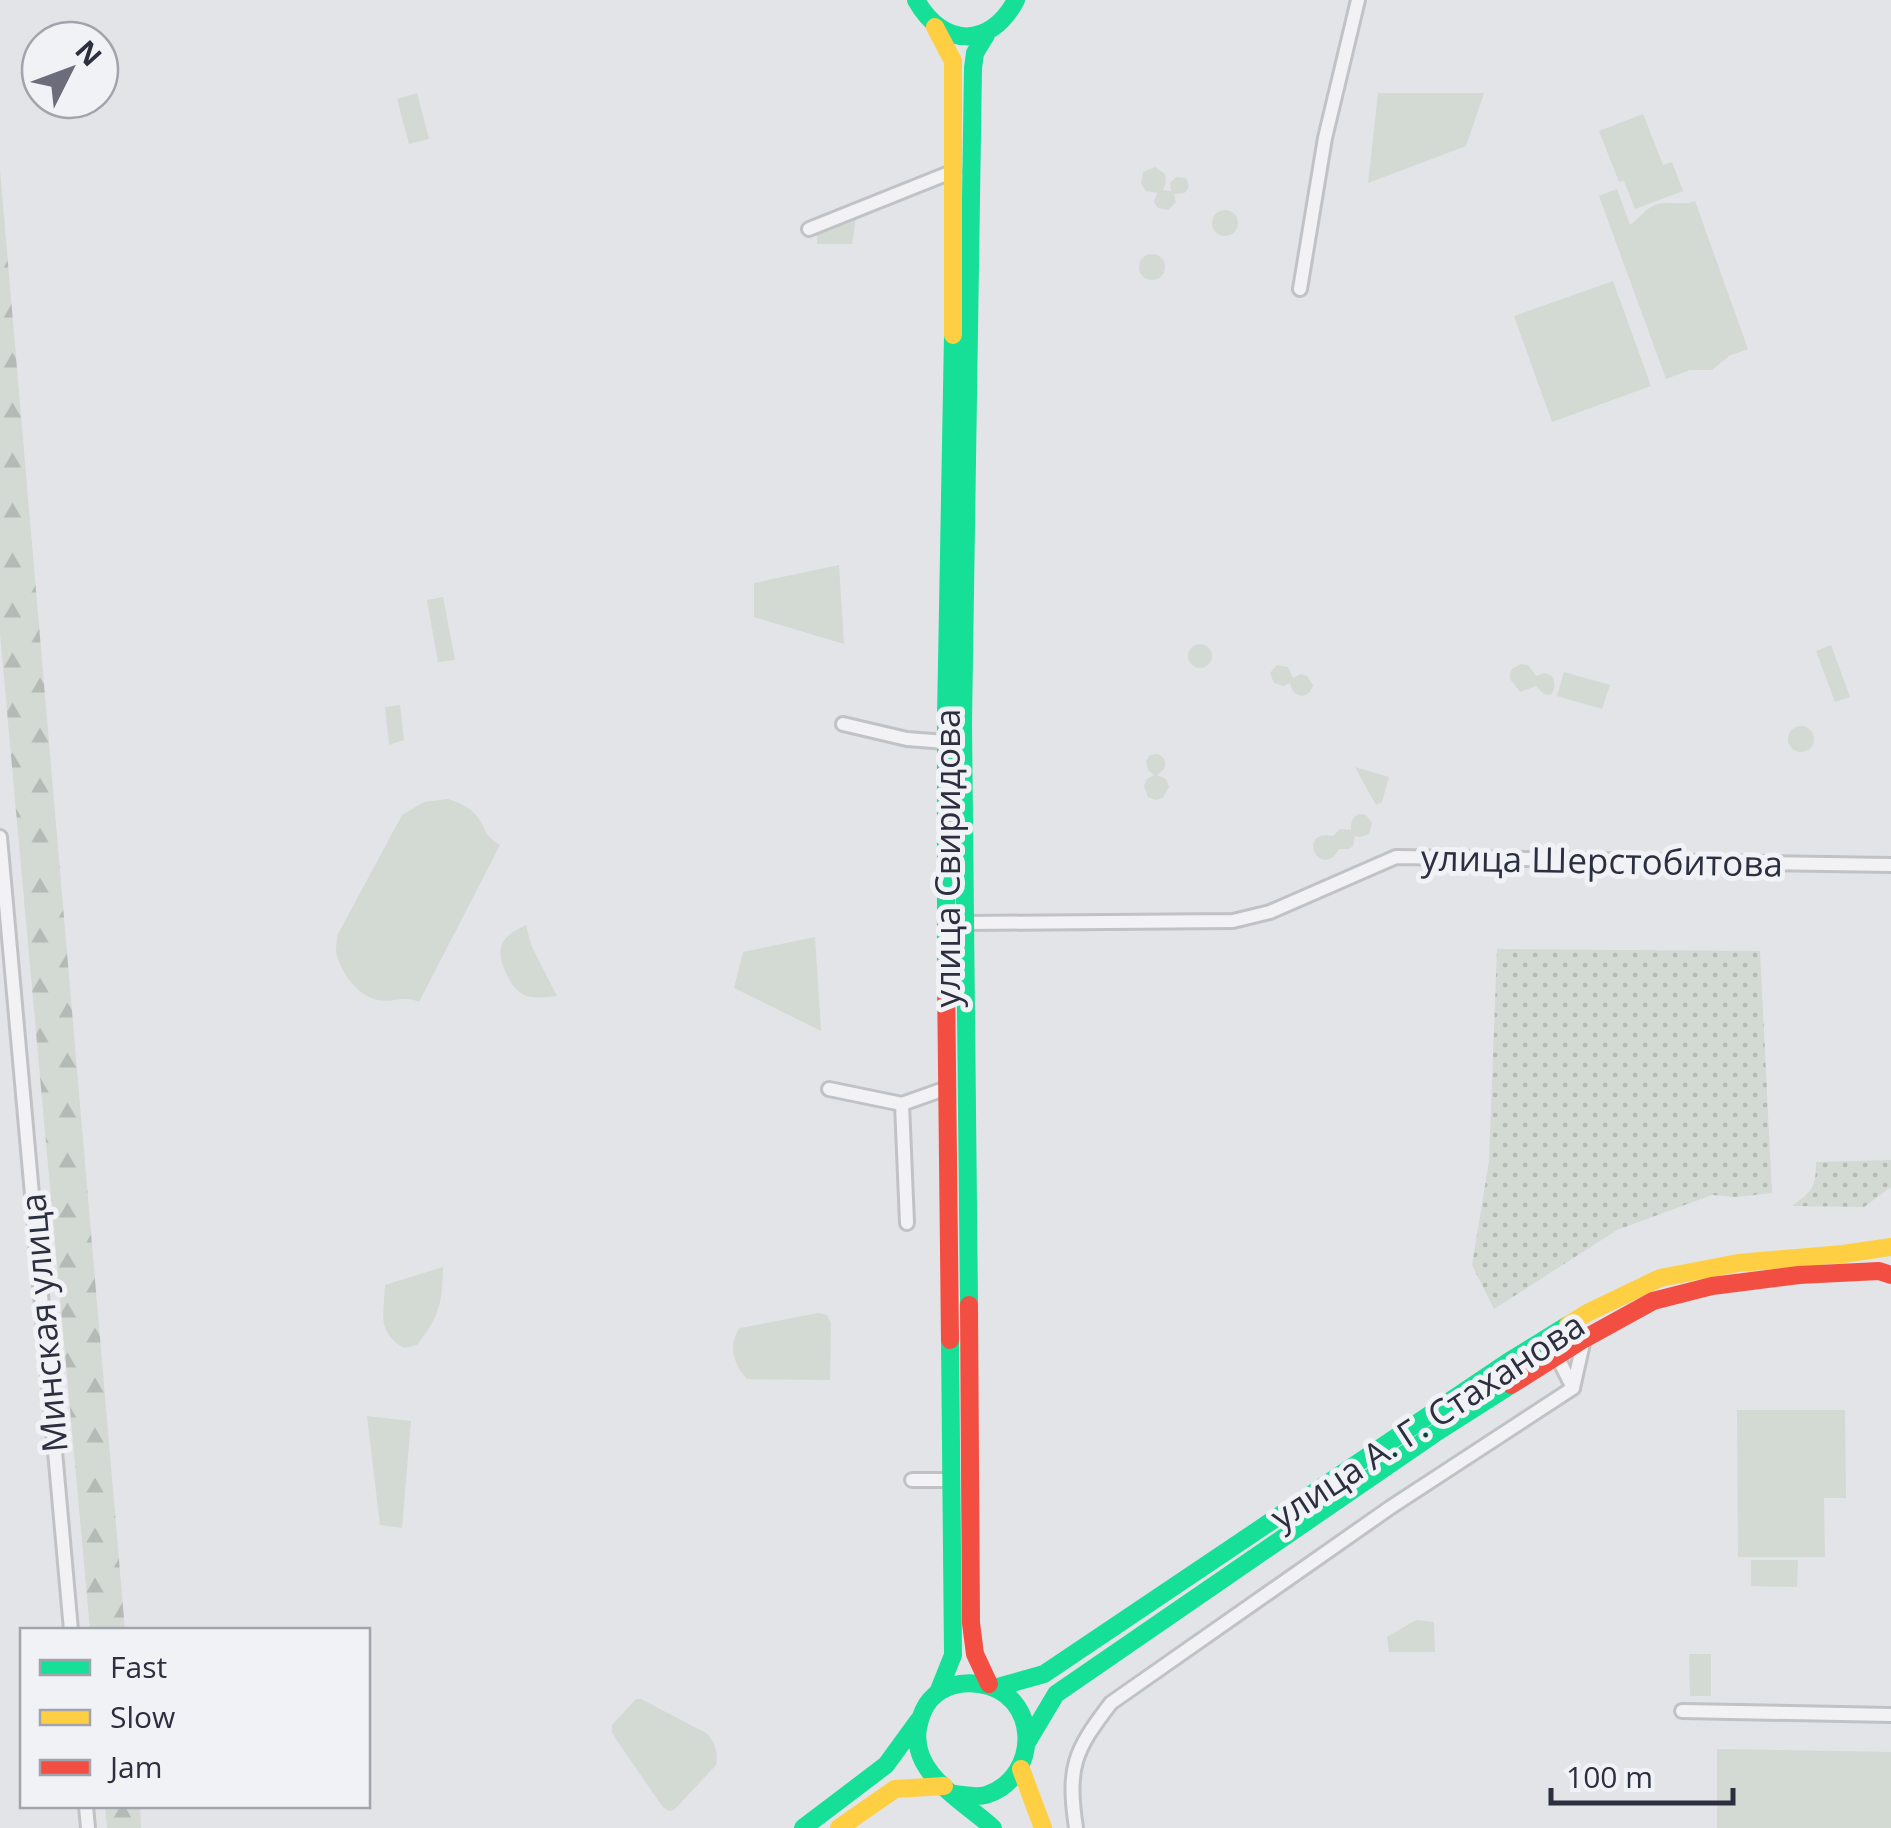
<svg xmlns="http://www.w3.org/2000/svg" width="1891" height="1828" font-family="'Open Sans',sans-serif">
<style>
.grass{fill:url(#grass-dots)}
.forest{fill:url(#forest-firs)}
.park{fill:#d2dad3}
.lines{fill:none;stroke-linecap:round;stroke-linejoin:round}
.street-casing{stroke:#c1c2c5;stroke-width:18}
.street{stroke:#f2f2f4;stroke-width:12}
.fast{stroke:#16e098;stroke-width:18}
.slow{stroke:#ffcf43;stroke-width:18}
.jam{stroke:#f24e42;stroke-width:18}
.labels{text-anchor:middle;dominant-baseline:central;stroke-width:10;stroke-linejoin:round;paint-order:stroke}
.street-label{font-size:35px;fill:#2b2f3f;stroke:#f1f2f6}
</style>
<defs>
<pattern id="grass-dots" width="8" height="8" patternUnits="userSpaceOnUse" patternTransform="scale(2.5)"><rect width="8" height="8" fill="#d2dad3"/><path d="M2 2h.1M6 6h.1" fill="none" stroke="#b4bbb6" stroke-width="1.8" stroke-linecap="round"/></pattern>
<pattern id="forest-firs" width="22" height="20" patternUnits="userSpaceOnUse" patternTransform="scale(2.5)"><rect width="22" height="20" fill="#d2dad3"/><path d="M5 1l3.5 6h-7zM16 11l3.5 6h-7z" fill="#b4bbb6"/></pattern>
</defs>
<rect width="100%" height="100%" fill="#e3e4e7"/>
<g class="grass">
<path d="M1497,949L1760,951L1772,1193L1736,1197L1712,1195L1617,1230L1494,1309L1472,1265L1489,1161Z"/>
<path d="M1891,1160V1187L1864,1207L1792,1206C1812,1191 1816,1188 1816,1162Z"/>
</g>
<g class="forest">
<path d="M0,170L125,1630H90L0,634Z"/>
<path d="M105,1806H140L141,1828H107Z"/>
</g>
<g class="park">
<path d="M417,93L429,139L409,144L397,99Z"/>
<path d="M1378,93H1484L1466,146L1368,183Z"/>
<path d="M1643,114L1663,165L1672,162L1683,191L1635,209L1624,181L1619,182L1599,131Z"/>
<path d="M1155,167L1165,174L1166,182L1163,190L1171,191L1170,183L1176,177L1185,178C1190,183 1190,189 1184,193L1174,194L1176,202L1168,210L1158,208L1154,202L1157,193L1146,191L1141,184L1143,172Z"/>
<path d="M1617,189L1630,225C1640,218 1646,207 1659,204C1672,201 1682,206 1695,201L1748,349L1729,356L1712,370H1690L1666,379L1599,196Z"/>
<circle cx="1225" cy="223" r="13"/>
<path d="M856,218L852,244H817V233Z"/>
<circle cx="1152" cy="267" r="13"/>
<path d="M1613,281L1651,386L1552,422L1514,316Z"/>
<path d="M839,565L844,644L754,617V583Z"/>
<path d="M443,597L455,660L438,662L427,600Z"/>
<circle cx="1200" cy="656" r="12"/>
<path d="M1831,645L1850,697L1835,702L1816,651Z"/>
<path d="M1521,664L1528,665L1536,676L1545,673L1552,676C1555,683 1556,690 1550,695L1544,694L1536,686L1520,692L1510,679V674L1512,669Z"/>
<path d="M1277,665L1288,667L1293,678L1301,674L1307,676L1313,685C1309,701 1292,698 1290,683L1283,686L1274,683L1270,673Z"/>
<path d="M1564,672L1610,685L1602,709L1557,696Z"/>
<path d="M400,705L404,740L389,745L385,707Z"/>
<circle cx="1801" cy="739" r="13"/>
<path d="M1157,754C1164,756 1167,762 1164,769L1157,775L1166,779L1169,787L1163,798L1155,800L1148,797L1144,786L1147,779L1154,775L1148,770L1146,761L1150,755Z"/>
<path d="M1355,767L1389,777L1382,802L1376,805Z"/>
<path d="M448,799C459,803 471,807 478,818C488,832 483,834 500,845L419,1002C404,995 393,1003 378,1000C358,997 339,970 336,951C336,948 337,938 338,934L402,815L424,802Z"/>
<path d="M1359,814L1366,815L1372,823L1369,834L1360,837L1355,836L1353,846L1349,849H1339C1320,882 1295,829 1333,836L1340,829L1351,830C1351,823 1351,818 1359,814Z"/>
<path d="M526,925L531,945L557,996C548,997 533,999 524,995C517,992 511,983 508,977C494,950 499,937 526,925Z"/>
<path d="M815,937L821,1031L734,988L743,952Z"/>
<path d="M443,1267C442,1304 440,1315 417,1345L404,1348C376,1331 384,1314 385,1285Z"/>
<path d="M818,1313L827,1315L831,1323L830,1380L747,1379C734,1365 727,1344 740,1328Z"/>
<path d="M1845,1410L1846,1498H1824L1825,1557H1738L1737,1410Z"/>
<path d="M367,1416L411,1421L402,1528L380,1525Z"/>
<path d="M1751,1560H1798L1797,1587L1751,1586Z"/>
<path d="M1416,1620L1434,1622L1435,1652H1389L1387,1637Z"/>
<path d="M1689,1654H1711V1696H1690Z"/>
<path d="M636,1699H641L706,1733C714,1740 719,1754 716,1765L674,1810L668,1811L662,1806L612,1733V1725Z"/>
<path d="M1717,1749L1891,1752V1828H1717Z"/>
</g>
<g class="lines">
<defs>
<g id="street">
<path d="M809,229L954,171"/>
<path d="M1300,289L1325,138L1358,0"/>
<path d="M843,724L907,739L946,742"/>
<path d="M0,837L71,1630"/>
<path d="M966,923L1233,921L1270,912L1396,857L1891,865"/>
<path d="M829,1089L902,1104L947,1088"/>
<path d="M902,1104L907,1223"/>
<path d="M1557,1356L1573,1388"/>
<path d="M912,1480H951"/>
<path d="M1682,1711L1891,1715"/>
<path d="M86,1806L88,1828"/>
<path d="M1076,1828C1067,1767 1074,1751 1111,1703L1391,1507L1573,1388L1584,1339"/>
</g>
</defs>
<use href="#street" class="street-casing"/>
<use href="#street" class="street"/>
<g class="fast">
<path d="M916,0C943,48 990,49 1016,0"/>
<path d="M946,977V717L953,335"/>
<path d="M969,1305L963,723L973,68L975,53L986,35"/>
<path d="M998,1687L1044,1674L1508,1362L1568,1325"/>
<path d="M939,1690L953,1655L950,1340"/>
<path d="M1028,1741L1056,1694L1434,1434L1511,1385"/>
<path d="M955,1794C965,1795 976,1798 986,1795C1042,1777 1040,1692 979,1684C961,1681 942,1686 930,1700C923,1708 920,1718 918,1728C910,1774 964,1801 993,1828"/>
<path d="M803,1828L886,1765L918,1721"/>
</g>
<g class="slow">
<path d="M935,27L953,61V335"/>
<path d="M1568,1325L1587,1313L1660,1278L1738,1263L1843,1254L1891,1247"/>
<path d="M1021,1769L1043,1828"/>
<path d="M839,1828L895,1789L944,1786"/>
</g>
<g class="jam">
<path d="M946,977L950,1340"/>
<path d="M969,1305L971,1623L975,1654L989,1684"/>
<path d="M1511,1385L1584,1339L1653,1301L1712,1286L1799,1275L1879,1271L1891,1275"/>
</g>
</g>
<g class="labels">
<g class="street-label">
<text transform="translate(946 858) rotate(-90)">улица Свиридова</text>
<text transform="translate(1602 860) rotate(1)">улица Шерстобитова</text>
<text transform="translate(43 1323) rotate(-95)">Минская улица</text>
<text transform="translate(1427 1420) rotate(-33)">улица А. Г. Стаханова</text>
</g>
</g>
<rect x="20" y="1628" width="350" height="180" fill="#f1f2f6" stroke="#a2a4ad" stroke-width="2.5"/>
<rect x="40" y="1660" width="50" height="15" fill="#16e098" stroke="#a2a4ad" stroke-width="2.5"/>
<text x="110" y="1678" font-size="30" fill="#2b2f3f">Fast</text>
<rect x="40" y="1710" width="50" height="15" fill="#ffcf43" stroke="#a2a4ad" stroke-width="2.5"/>
<text x="110" y="1728" font-size="30" fill="#2b2f3f">Slow</text>
<rect x="40" y="1760" width="50" height="15" fill="#f24e42" stroke="#a2a4ad" stroke-width="2.5"/>
<text x="110" y="1778" font-size="30" fill="#2b2f3f">Jam</text>
<g transform="translate(70 70) rotate(48)"><circle r="48" fill="#f1f2f6" stroke="#a2a4ad" stroke-width="2.5"/>
<path d="M0-8L18 38L0 25L-18 38Z" fill="#6b6e7a"/>
<text y="-15" font-size="28" font-weight="bold" text-anchor="middle" fill="#2b2f3f">N</text>
</g>
<path d="M1551 1788v15h182v-15" fill="none" stroke="#2b2f3f" stroke-width="5"/>
<text x="1566" y="1788" font-size="30" fill="#2b2f3f" stroke="#f1f2f6" stroke-width="8" paint-order="stroke">100 m</text>
</svg>
